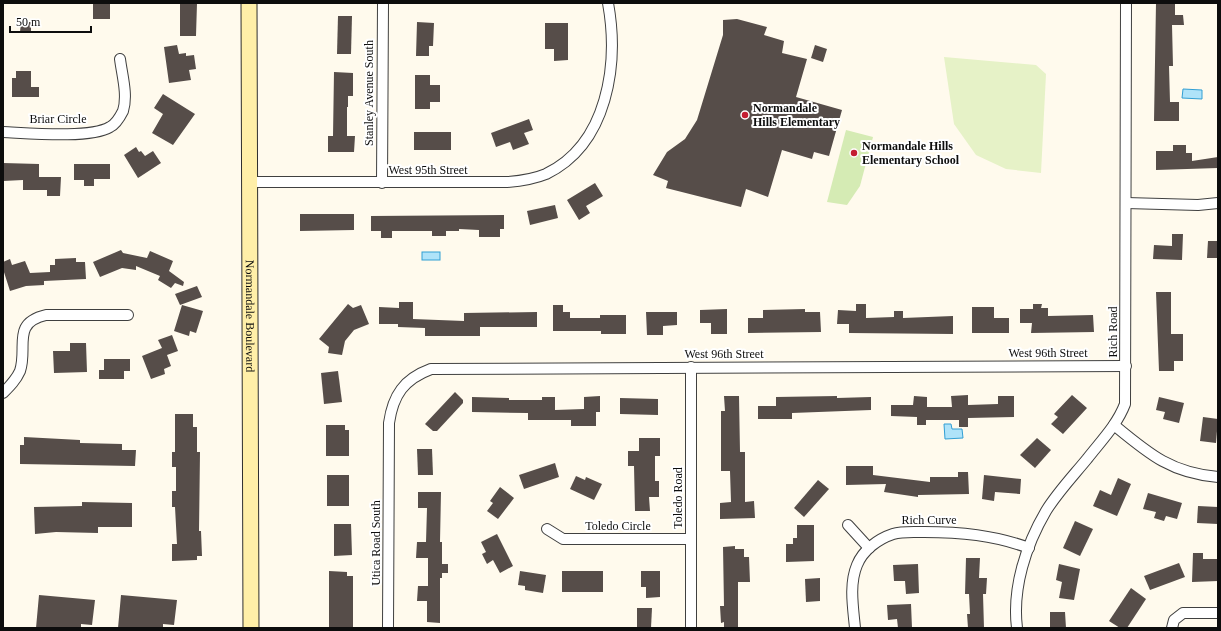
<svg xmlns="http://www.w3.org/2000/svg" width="1221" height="631" font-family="'Times New Roman',serif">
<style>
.green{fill:#d5ebb4}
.pitch{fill:#e6f2c7}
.water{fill:#afe3f9;stroke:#329fd4}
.building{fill:#564d49}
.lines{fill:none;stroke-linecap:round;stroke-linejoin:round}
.minor-casing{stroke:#404040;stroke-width:12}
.secondary-casing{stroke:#2f2f2f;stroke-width:17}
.minor{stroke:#fff;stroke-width:10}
.secondary{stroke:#ffefa8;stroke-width:15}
.poi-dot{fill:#c41e32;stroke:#fff;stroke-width:1.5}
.labels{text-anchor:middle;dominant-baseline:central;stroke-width:4;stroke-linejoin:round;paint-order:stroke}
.street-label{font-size:12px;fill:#0d0d0d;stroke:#fff}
.poi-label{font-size:12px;font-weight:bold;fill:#0d0d0d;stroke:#fff;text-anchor:start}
</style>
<rect width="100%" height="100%" fill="#fffaed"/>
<path class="green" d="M846,130L873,137L860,186L847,205L827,202Z"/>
<path class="pitch" d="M944,57L1036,65L1046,74L1041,173L1006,169L976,155L954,124Z"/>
<g class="water">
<path d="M1183,89L1202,90V99L1182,98Z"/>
<rect x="422" y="252" width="18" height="8"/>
<path d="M944,424H951L952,429H962L963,438L945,439Z"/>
</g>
<g class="building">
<rect x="93" y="3" width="17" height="16"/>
<path d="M180,3H197L196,36H180Z"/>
<path d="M1156,3H1175V15H1183L1184,25H1172L1173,66H1169L1170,102H1179V121H1154Z"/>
<path d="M338,16H352L351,54H337Z"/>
<path d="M737,19L767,27L764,35L784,41L782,53L807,59L796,97L842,110L829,156L814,152L812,159L782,150L768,197L746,189L741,207L666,188L668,181L653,175L667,152L685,139L697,120L723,35V20Z"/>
<path d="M21,22H31V33L20,32Z"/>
<path d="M417,22L434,23L433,46H429V56H416Z"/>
<path d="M545,23H568V60L554,61V49H545Z"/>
<path d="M177,45L179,54L186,53V56L194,55L196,69L189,70L191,80L169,83L164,47Z"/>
<path d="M815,45L827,49L823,62L811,58Z"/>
<path d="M16,71H31V87H39V97H12V78H16Z"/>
<path d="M334,72L353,73V96H348V107H347V136H355L354,152H328V136H333Z"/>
<path d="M415,75H430V85H440V102H430V109H415Z"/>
<path d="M163,94L195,114L173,145L152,133L163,114L154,108Z"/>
<path d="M529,119L533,130L524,133L529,144L513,150L510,142L496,147L491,133Z"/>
<rect x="414" y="132" width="37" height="18"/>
<path d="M1173,145H1186V153H1192V161L1218,157V168L1156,170V151H1173Z"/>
<path d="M136,147L139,152L141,151L145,156L153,151L161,163L138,178L124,155Z"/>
<path d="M3,163L39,164V177H61L60,196H47V190H23V180L3,181Z"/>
<path d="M74,164H110V179H94V186H84V180H74Z"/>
<path d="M595,183L603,196L586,206L590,213L579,220L567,200Z"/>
<path d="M555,205L558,218L530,225L527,211Z"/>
<path d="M300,214H354V230L300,231Z"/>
<path d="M504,215V229H500V237H479V230L459,229V231H446V236H432V231H392V238H381V231H371V216Z"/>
<path d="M1172,234H1183L1182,260L1153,259L1154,245L1172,246Z"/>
<path d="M1208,241H1218V258H1207Z"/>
<path d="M121,250L123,253L147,258L150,251L173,261L169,271L184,282L183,286L175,283L171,288L158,280L160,276L136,266V270L122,268L100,277L93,262Z"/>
<path d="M76,258V262H85L86,279L44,281V285L26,286L10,291L3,269V262L10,259L12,265L25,261L30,273L50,272V265H55V259Z"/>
<path d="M197,286L202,297L180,305L175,294Z"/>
<path d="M1156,292H1171V334H1183V361H1174V371H1159Z"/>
<path d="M399,302H413V319L464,321V313L537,312V327H480V336H425V328L398,327V324H379V307L399,308Z"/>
<path d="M348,304L353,308L361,305L369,324L354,330L345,341L342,355L328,353L329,347L319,339Z"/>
<path d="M856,304H866V318L894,317V311H903V318L953,316V334L849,333V324H837L838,310L856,311Z"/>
<path d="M1033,304H1042L1041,308H1048V316L1093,315L1094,332L1031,333L1032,323H1020V309H1033Z"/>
<path d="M182,305L203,311L196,333L190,331L189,336L174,331Z"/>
<path d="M553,305H563V312H570V318H600V315H626V334H601V331H553Z"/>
<path d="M972,307H994V318H1009V333H972Z"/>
<path d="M727,309V334H711V323H700V310Z"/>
<path d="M805,309V312H820L821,332L748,333V318H763V310Z"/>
<path d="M646,312H677V325L663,326V335H647Z"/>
<path d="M172,335L178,351L167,355L171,366L164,369L165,374L151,379L142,356L162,348L158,340Z"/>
<path d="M70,343H86L87,372L54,373L53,351H70Z"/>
<path d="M104,359H130V371H124V379H99V370H104Z"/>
<path d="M338,371L342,402L324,404L321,373Z"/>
<path d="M455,392L463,400V403L437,431H433L425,424Z"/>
<path d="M968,395V405L998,404V396H1014V417L968,418V427H959V420H926V425H917V417L891,416V405H913L914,396L927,397V407H952L951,396Z"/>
<path d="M1072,395L1087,408L1063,434L1051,424L1058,417L1054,414Z"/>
<path d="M600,396V412H596V426H571V420H528V413L472,412V397L509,398V400H542V397H555V410L584,409V397Z"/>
<path d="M724,396H739L740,452H745V502L754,501L755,518L720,519V503L731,502L730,471H721V411H725Z"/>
<path d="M837,396V398L871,397V410L792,413V419H758V406H776V397Z"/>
<path d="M1159,397L1184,403L1179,423L1163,419L1165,412L1156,410Z"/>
<path d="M620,398L658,399V415L620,414Z"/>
<path d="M175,414H193V427H197V452H200L199,531H201L202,556H197V560L172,561V544H177L175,507H172V491H176V467H172V452H175Z"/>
<path d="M1203,417L1218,419L1216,443L1200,441Z"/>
<path d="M326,425H345V430H349V456H326Z"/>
<path d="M24,437L80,440V443L122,444V450H136L135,466L20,464V445H24Z"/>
<path d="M639,438H660V456H655V481H659V497H649L650,511H635L634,466H628V451H639Z"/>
<path d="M1037,438L1051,450L1035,468L1020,455Z"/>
<path d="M417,449H432L433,475H418Z"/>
<path d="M555,463L559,477L524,489L519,475Z"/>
<path d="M846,466H873V475L930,482V477H958V472H968L969,494L918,495V497L884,492L886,484L846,485Z"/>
<rect x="327" y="475" width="22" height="31"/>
<path d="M984,475L1021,479L1020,494L995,492L994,501L982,499Z"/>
<path d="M576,476L585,480L586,477L602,484L594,500L570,489Z"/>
<path d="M1118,478L1131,484L1117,516L1093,506L1100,490L1111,495Z"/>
<path d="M818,480L829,489L804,517L794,508Z"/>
<path d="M500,487L514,498L498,519L487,511L493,503L490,501Z"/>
<path d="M418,492H441L440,542H442V564H448V573H442V578H440V623L427,622V601H417L418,586H428V558H416L417,542H426L427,508H418Z"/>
<path d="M1148,493L1182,503L1177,519L1166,516L1164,521L1154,518L1156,512L1143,509Z"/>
<path d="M82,502L132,503V527H98V533L56,532L35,534L34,507L82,506Z"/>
<path d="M1198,506L1218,507V524L1197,523Z"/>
<path d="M1075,521L1093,529L1080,556L1063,548Z"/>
<path d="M334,524H351L352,555L334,556Z"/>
<path d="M797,525H814V561L786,562V544H793V538H797Z"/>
<path d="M497,534L513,566L500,573L493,560L487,564L482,554L486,552L481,542Z"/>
<path d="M735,546V549H744V557H749L750,582H738V628H724V622L721,623L720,606H724L723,547Z"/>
<path d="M1193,553H1203V559H1218V581L1192,582Z"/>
<path d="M966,558H980L979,578H987L986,594H983L984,628H968L967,614H970L969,594H965Z"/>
<path d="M1179,563L1185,577L1150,590L1144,576Z"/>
<path d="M918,564L919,593L906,594L905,581H894L893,565Z"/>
<path d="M1059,564L1080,569L1074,600L1059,598L1062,582L1056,580Z"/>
<path d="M329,571L347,572V576H353V628H329Z"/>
<path d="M520,571L546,575L543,593L525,590V586L518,585Z"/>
<rect x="562" y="571" width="41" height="21"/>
<path d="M641,571H660V597L646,598V587H641Z"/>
<path d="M820,578V601L806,602L805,579Z"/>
<path d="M1131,588L1146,599L1127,628H1120L1109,621Z"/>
<path d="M39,595L95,600L92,625L81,624V628H36Z"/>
<path d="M121,595L177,600L174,625L163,624V628H118Z"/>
<path d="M911,604L912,628H898L897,619L888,620L887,605Z"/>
<path d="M637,608H652L651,628H637Z"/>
<path d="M1050,612H1065L1066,628H1050Z"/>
</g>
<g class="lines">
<defs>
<g id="minor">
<path d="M3,132C27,133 90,139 110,127C116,124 120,117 123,111C128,95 122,75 120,59"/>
<path d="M251,182H507C521,181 534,179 546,174C608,144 619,64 608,3"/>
<path d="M382,183L383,3"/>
<path d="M1126,203L1198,205L1218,203"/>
<path d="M691,367V628"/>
<path d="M3,393C10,386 16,380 20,371C28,347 11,323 46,315H128"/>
<path d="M1114,425C1149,454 1171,473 1218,477"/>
<path d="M848,525L869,548"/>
<path d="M547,529L563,539H691"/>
<path d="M388,628L389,423C393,395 404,379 431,369L1126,366"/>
<path d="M855,628C853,607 849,584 857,565C863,550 878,539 893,534C902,531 914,532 924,532C960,532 994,535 1029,548"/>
<path d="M1017,628C1012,588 1026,545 1046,511C1057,493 1073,476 1087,459C1101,441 1117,425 1125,404L1126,3"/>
<path d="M1172,628L1174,620L1183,613H1218"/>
</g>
<g id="secondary">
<path id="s1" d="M249,3L251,628"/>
</g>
</defs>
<use href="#minor" class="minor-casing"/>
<use href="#secondary" class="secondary-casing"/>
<use href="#minor" class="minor"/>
<use href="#secondary" class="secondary"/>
</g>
<g class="poi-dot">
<circle cx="745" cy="115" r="4"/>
<circle cx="854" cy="153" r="4"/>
</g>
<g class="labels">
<g class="street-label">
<text transform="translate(369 93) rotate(-90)">Stanley Avenue South</text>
<text x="58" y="119">Briar Circle</text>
<text x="428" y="170">West 95th Street</text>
<text stroke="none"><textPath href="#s1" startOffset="313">Normandale Boulevard</textPath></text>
<text transform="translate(1113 332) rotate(-90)">Rich Road</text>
<text x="1048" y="353">West 96th Street</text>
<text x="724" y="354">West 96th Street</text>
<text transform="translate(678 498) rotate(-90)">Toledo Road</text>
<text x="929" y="520">Rich Curve</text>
<text x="618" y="526">Toledo Circle</text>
<text transform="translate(376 543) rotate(-90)">Utica Road South</text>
</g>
<g class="poi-label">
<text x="753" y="108">Normandale<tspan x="753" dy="14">Hills Elementary</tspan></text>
<text x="862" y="146">Normandale Hills<tspan x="862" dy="14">Elementary School</tspan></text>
</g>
</g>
<rect width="1221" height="631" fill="none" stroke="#0d0d0d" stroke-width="8"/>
<path d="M10 26v6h81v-6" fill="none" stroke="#0d0d0d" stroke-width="2"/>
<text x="16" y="26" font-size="12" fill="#0d0d0d" stroke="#ffffff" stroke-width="3" paint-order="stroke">50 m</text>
</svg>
